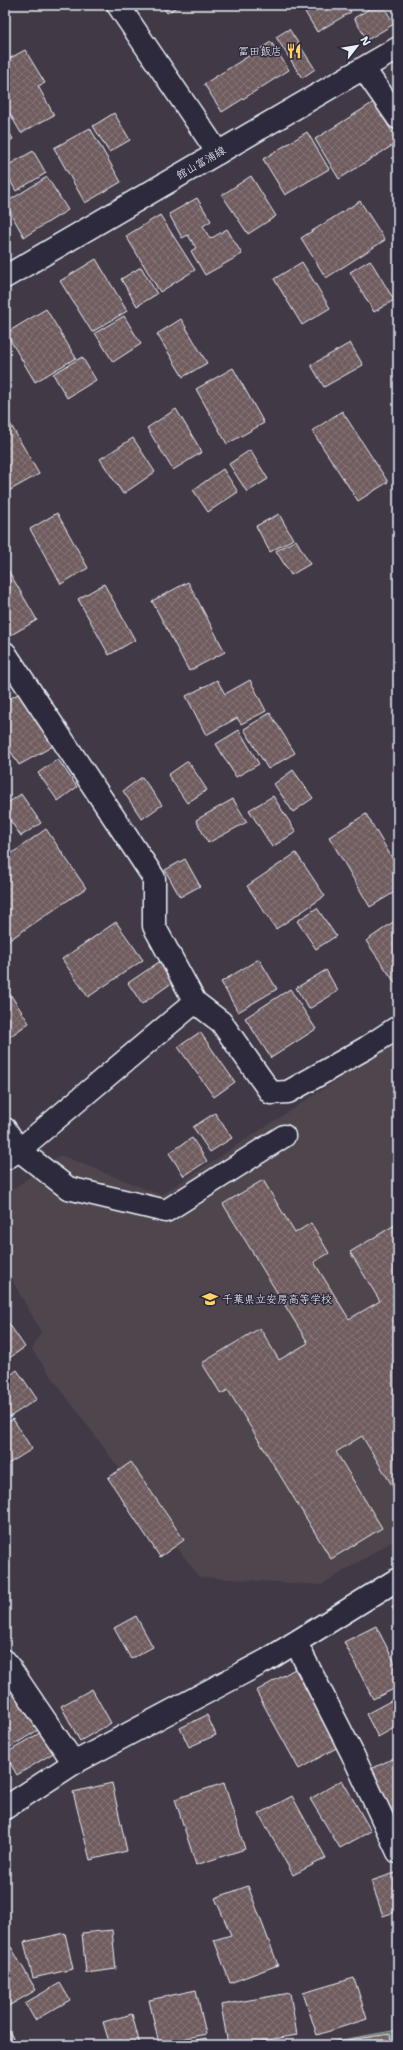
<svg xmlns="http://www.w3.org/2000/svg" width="403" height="2050" font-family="'Shantell Sans','Klee One',sans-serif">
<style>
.built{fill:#50444e}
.green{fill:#5a6a60;stroke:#a1aeac}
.building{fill:url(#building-cross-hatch);stroke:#e8f1f8}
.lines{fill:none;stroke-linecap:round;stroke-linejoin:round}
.minor-casing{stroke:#e8f1f8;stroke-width:25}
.major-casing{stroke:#e8f1f8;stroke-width:25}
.minor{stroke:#2f2a3d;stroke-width:22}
.major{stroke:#2f2a3d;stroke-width:22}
.labels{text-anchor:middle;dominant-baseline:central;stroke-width:3;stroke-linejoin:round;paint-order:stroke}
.poi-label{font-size:11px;fill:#e8f1f8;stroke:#2f2a3d;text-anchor:end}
.street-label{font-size:11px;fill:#e8f1f8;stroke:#2f2a3d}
</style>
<defs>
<pattern id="building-cross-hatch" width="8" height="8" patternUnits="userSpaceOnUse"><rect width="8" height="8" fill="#705c5e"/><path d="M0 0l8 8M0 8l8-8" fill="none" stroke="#847476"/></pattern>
</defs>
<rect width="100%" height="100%" fill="#423947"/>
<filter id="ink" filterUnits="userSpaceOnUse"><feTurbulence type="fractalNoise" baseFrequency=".025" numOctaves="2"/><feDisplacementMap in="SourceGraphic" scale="8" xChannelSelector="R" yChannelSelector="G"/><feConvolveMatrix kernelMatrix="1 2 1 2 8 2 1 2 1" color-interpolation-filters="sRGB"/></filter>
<g filter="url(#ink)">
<path class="built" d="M398,1040V1538L321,1585L199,1577L32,1350L41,1332L5,1267V1195L60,1155L161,1195Z"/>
<path class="green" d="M398,2030V2045H313Z"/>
<g class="building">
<path d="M162,5H180L167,13Z"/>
<path d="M301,5H347L351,12L317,32Z"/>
<path d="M376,5H383L394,24L367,40L354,18Z"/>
<path d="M289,29L315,69L302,78L276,37Z"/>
<path d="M271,42L289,70L222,112L204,84Z"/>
<path d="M25,50L45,83L38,86L54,115L21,133L5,105V61Z"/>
<path d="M374,102L398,142L339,179L315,139Z"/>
<path d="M114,113L130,140L109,152L93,126Z"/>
<path d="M5,125L13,139L5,143Z"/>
<path d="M90,128L121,182L85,203L54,148Z"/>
<path d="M307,132L329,169L285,195L263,159Z"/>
<path d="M33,151L46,173L16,191L5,171V167Z"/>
<path d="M251,176L276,216L248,234L222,195Z"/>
<path d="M47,177L68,210L24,237L5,203Z"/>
<path d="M197,198L211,221L203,226L210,239L227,229L242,254L205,275L191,251L196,248L188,235L182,238L169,214Z"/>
<path d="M360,201L385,240L326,278L301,238Z"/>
<path d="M160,215L195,270L160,292L126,236Z"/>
<path d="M96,259L127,311L92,332L60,281Z"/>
<path d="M370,260L394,300L374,312L350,272Z"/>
<path d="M302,262L330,308L302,325L274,279Z"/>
<path d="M141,267L157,294L137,306L121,279Z"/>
<path d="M46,309L76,358L35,382L6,333Z"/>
<path d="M124,316L141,344L113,362L95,333Z"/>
<path d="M181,319L207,363L183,377L157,334Z"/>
<path d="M350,343L363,365L324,387L311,365Z"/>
<path d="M82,357L96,380L67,398L53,374Z"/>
<path d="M233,368L264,423L227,444L196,389Z"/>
<path d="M176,409L202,452L173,470L147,428Z"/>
<path d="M342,411L388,482L358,501L312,431Z"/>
<path d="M8,420L39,474L5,493V421Z"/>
<path d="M133,438L155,472L123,494L100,459Z"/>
<path d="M250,450L268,479L247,492L229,464Z"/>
<path d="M223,469L238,492L208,512L193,490Z"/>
<path d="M57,513L88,568L61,584L30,529Z"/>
<path d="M279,514L293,539L270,552L256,526Z"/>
<path d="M296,540L310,564L291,575L276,551Z"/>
<path d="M5,565L37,620L11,635L5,624Z"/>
<path d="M188,582L225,652L189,671L152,601Z"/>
<path d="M104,584L135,640L109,655L78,599Z"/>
<path d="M217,680L225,694L250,680L266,711L241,724L237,718L206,735L186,696Z"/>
<path d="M24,691L55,745L19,765L5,742V701Z"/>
<path d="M270,713L295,753L268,769L244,729Z"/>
<path d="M239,730L259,764L236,777L216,744Z"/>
<path d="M58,759L77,787L58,801L38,773Z"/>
<path d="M188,761L207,790L187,803L168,775Z"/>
<path d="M293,770L313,798L293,812L274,784Z"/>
<path d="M142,777L162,805L142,819L123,791Z"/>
<path d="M21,794L41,823L21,836L5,813V805Z"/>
<path d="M273,796L296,832L272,847L249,810Z"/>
<path d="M233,799L247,822L208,843L196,820Z"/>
<path d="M366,814L398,868V890L370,907L329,837Z"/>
<path d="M46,829L86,888L5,943V858Z"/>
<path d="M296,853L325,896L276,929L247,886Z"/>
<path d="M185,859L200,886L180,897L165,870Z"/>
<path d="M317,908L336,936L316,949L297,921Z"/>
<path d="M396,920L398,923V987L366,941Z"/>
<path d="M116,922L143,960L88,997L62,959Z"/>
<path d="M259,959L277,989L238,1012L221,982Z"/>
<path d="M159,962L173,982L142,1004L128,983Z"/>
<path d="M326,970L338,991L309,1009L296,988Z"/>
<path d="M290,989L316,1029L271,1058L245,1018Z"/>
<path d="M10,994L29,1023L5,1040V998Z"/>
<path d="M200,1032L235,1082L214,1097L178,1047Z"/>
<path d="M215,1113L232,1138L210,1152L193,1127Z"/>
<path d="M192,1138L207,1161L184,1176L169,1153Z"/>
<path d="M263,1180L295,1233L311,1223L329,1253L314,1262L349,1319L380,1301L350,1252L398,1223V1318L393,1321L398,1330V1391L397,1392L398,1395V1495L362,1436L336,1452L382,1528L331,1559L228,1390L221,1394L202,1363L260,1328L279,1360L308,1343L223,1204Z"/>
<path d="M5,1318L25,1347L5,1361Z"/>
<path d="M17,1370L37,1399L5,1420V1379Z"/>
<path d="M13,1419L32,1449L5,1466V1424Z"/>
<path d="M131,1462L184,1540L160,1557L108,1478Z"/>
<path d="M398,1597V1618L392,1607L398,1604L395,1598Z"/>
<path d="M136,1616L153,1647L131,1659L114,1628Z"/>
<path d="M376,1626L398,1669V1687L373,1699L344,1642Z"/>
<path d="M295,1669L338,1747L299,1769L256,1691Z"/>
<path d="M17,1684L43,1727L7,1749L5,1745V1691Z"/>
<path d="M92,1689L111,1723L80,1741L61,1706Z"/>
<path d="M398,1697V1733L394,1728L378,1737L366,1714Z"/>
<path d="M207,1715L216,1735L189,1747L180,1728Z"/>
<path d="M43,1731L55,1752L17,1775L5,1754Z"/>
<path d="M398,1756V1829L367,1771Z"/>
<path d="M342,1780L371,1831L340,1848L310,1799Z"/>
<path d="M112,1783L127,1851L90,1860L73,1792Z"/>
<path d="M224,1783L245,1849L196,1865L175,1799Z"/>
<path d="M292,1796L326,1858L293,1875L259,1814Z"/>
<path d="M398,1872V1911L383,1916L371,1881Z"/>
<path d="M248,1886L278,1965L230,1983L214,1940L231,1935L215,1898Z"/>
<path d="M112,1930L116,1969L86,1973L82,1933Z"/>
<path d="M65,1933L73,1969L33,1978L24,1942Z"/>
<path d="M11,1947L36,1990L5,2008V1950Z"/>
<path d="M354,1978L367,2019L317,2035L303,1993Z"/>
<path d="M60,1983L70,2000L35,2020L25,2003Z"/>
<path d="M196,1990L206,2034L159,2044L149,2000Z"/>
<path d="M290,1993L297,2035L239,2045H228L221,2005Z"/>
<path d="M132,2014L140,2045H110L103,2022Z"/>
<path d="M5,2026H6L17,2045H5Z"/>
<path d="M390,2034L392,2045H335L334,2042Z"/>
<path d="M206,2038L207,2045H176V2044Z"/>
</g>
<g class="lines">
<defs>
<g id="minor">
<path d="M118,5L218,153"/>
<path d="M364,69L398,118"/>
<path d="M5,653L154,878V926L195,1002L221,1022L271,1093L288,1092L366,1048L398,1027"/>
<path d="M5,1129L19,1150L68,1188L166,1211L284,1136"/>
<path d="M5,1159L19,1150L195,1002"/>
<path d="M296,1643L352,1753L398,1852"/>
<path d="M5,1661L74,1763"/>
<path d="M5,1808L74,1763L267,1660L398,1579"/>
</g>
<path id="major" d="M5,277L398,48"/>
</defs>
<use href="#minor" class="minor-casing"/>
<use href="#major" class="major-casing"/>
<use href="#minor" class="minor"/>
<use href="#major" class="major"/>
</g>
</g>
<defs>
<symbol id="restaurant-bare" viewBox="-9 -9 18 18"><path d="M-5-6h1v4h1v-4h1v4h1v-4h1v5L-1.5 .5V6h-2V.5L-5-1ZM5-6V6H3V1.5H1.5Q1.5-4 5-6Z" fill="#ffd166" stroke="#2f2a3d" stroke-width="2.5" paint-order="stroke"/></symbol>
<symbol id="school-bare" viewBox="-9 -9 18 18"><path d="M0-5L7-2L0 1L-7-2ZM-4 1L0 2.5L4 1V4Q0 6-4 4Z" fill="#ffd166" stroke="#2f2a3d" stroke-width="2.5" paint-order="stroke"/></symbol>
</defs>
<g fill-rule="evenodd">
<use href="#restaurant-bare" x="283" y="40" width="22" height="22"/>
<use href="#school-bare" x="199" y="1288" width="22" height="22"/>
</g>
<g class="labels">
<g class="poi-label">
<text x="282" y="51">冨田飯店</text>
<text x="222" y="1299" text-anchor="start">千葉県立安房高等学校</text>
</g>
<g class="street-label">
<text transform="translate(201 163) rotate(-30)">館山富浦線</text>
</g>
</g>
<rect width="403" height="2050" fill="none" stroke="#2f2a3d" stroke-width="20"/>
<rect x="10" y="10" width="383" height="2030" fill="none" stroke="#e8f1f8" stroke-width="1.5" filter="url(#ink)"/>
<g transform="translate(357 46) rotate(59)" stroke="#2f2a3d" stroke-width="3" paint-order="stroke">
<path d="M0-3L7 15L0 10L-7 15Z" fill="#e8f1f8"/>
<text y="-6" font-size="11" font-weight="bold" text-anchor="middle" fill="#e8f1f8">N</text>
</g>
</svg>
